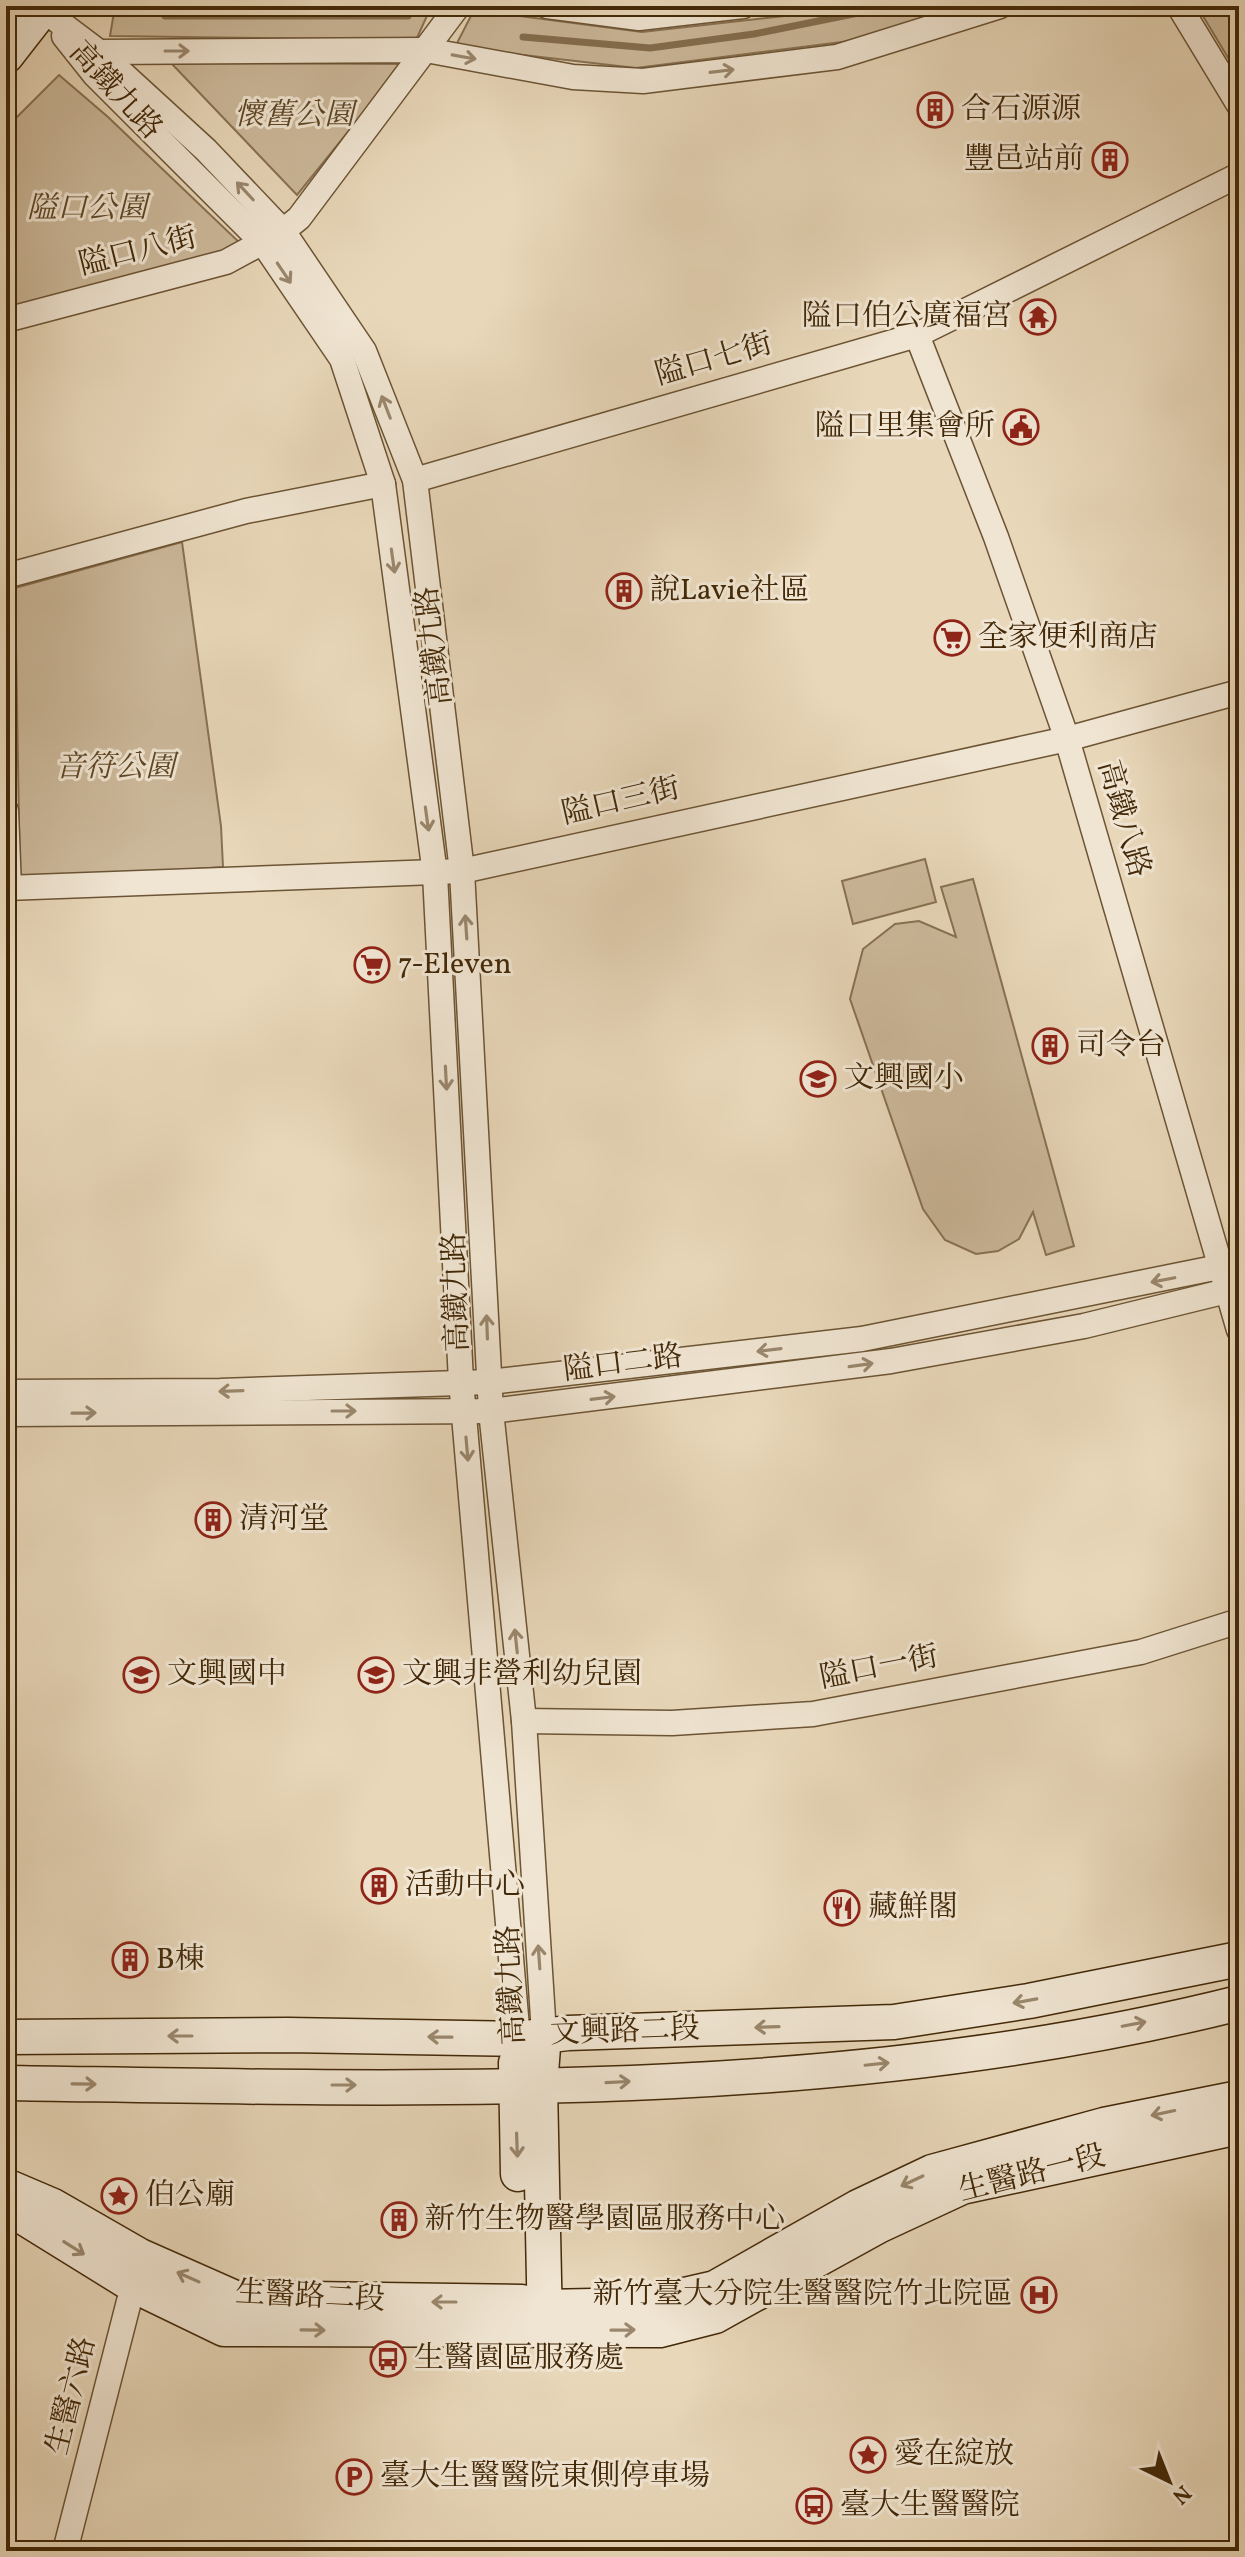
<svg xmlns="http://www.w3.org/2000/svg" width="1245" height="2557" font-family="Vollkorn,'Noto Serif TC',serif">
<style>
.green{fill:#ccb99b;stroke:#887152;stroke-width:2}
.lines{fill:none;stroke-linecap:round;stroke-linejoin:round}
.stream{stroke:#846e4e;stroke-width:7}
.street-casing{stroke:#6c5434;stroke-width:27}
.secondary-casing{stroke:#432908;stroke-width:37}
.street{stroke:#f0e5d2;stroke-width:24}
.secondary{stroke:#f0e5d2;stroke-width:34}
.oneway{stroke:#9a876d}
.labels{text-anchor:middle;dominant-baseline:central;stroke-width:6;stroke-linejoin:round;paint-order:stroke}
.street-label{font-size:30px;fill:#432908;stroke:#f0e5d2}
.poi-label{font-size:30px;fill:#432908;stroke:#f0e5d2;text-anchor:start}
.park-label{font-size:30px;font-style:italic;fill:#5e4625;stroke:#f0e5d2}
</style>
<rect width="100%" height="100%" fill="#e8d7b9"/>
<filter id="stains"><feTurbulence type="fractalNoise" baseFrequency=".0025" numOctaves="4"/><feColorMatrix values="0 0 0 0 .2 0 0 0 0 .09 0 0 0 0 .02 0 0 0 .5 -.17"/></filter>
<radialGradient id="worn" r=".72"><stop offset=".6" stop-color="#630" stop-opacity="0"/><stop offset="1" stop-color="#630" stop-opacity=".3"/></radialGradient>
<g class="green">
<path d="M115,6H422L431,7L416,40L110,36Z"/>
<path d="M826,6H958L850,41L636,68L455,47L474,10L642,32L802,14Z"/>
<path d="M1197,6H1239V76Z"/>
<path d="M171,63L403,64L297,195Z"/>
<path d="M59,75L108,117L243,246L6,319V128Z"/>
<path d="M182,542L221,826L223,867L20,881L15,588Z"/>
<path d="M925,859L936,902L853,924L842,881Z"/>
<path d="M973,879L1074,1246L1046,1255L1033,1212L1019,1239L998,1251L976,1254L945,1240L923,1209L850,999L863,949L895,924L919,921L956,937L941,887Z"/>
</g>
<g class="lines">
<g class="stream">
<path d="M165,16H408"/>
<path d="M523,37L650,48L754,34L893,6"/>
</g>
<defs>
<g id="street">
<path d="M38,6L99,52L206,150L283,231L364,351L415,480L462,871L491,1411L524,1721L544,2034"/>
<path d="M547,6L639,18L743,6"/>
<path d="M1179,6L1239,105"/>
<path d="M64,36L95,75L263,243L342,359L383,484L435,874L461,1381L518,2039"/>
<path d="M99,52L426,50L573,77L643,81L837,57L1000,6"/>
<path d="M6,320L226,262L283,231L299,218L458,6"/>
<path d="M917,335L996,537L1067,739L1239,1330"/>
<path d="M415,480L917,335L1239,175"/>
<path d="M6,576L246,511L383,484"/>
<path d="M6,811L9,888"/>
<path d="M6,888L462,871L1067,739L1239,692"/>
<path d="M6,1392L220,1391L490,1382L862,1339L1239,1263"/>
<path d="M6,1414L491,1411L891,1361L1084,1326L1239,1288"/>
<path d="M524,1721L672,1723L813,1714L1141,1652L1239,1621"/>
<path d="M65,2551L137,2270"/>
</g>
<g id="secondary">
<path d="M6,56L45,6"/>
<path d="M544,2034L540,2086L545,2327"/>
<path d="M6,2037L288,2035L518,2039L568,2033L894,2022L1029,2001L1239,1959"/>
<path d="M516,2063L518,2174"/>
<path d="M6,2083C416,2089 838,2104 1239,2003"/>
<path d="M6,2186L53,2206L140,2256L235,2298L522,2302L544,2307L641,2305L715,2288L858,2207L932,2172L1104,2125L1239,2098"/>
<path d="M6,2210L20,2215L133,2285L224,2329L660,2330L715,2316L878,2226L962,2187L1239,2127"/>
</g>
</defs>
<use href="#street" class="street-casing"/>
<use href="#secondary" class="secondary-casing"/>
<use href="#street" class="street"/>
<use href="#secondary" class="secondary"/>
</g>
<defs><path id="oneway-shaft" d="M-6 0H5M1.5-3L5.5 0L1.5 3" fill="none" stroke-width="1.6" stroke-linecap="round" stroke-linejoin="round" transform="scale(2)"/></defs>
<g class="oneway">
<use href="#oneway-shaft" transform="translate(177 51)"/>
<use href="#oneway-shaft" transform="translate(464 57) rotate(10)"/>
<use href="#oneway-shaft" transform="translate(722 71) rotate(-7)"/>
<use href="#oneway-shaft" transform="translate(245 191) rotate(-133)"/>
<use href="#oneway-shaft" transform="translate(284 273) rotate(56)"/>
<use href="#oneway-shaft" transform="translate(386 407) rotate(-111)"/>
<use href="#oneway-shaft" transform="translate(393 561) rotate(82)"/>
<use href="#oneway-shaft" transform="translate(427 819) rotate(82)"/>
<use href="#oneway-shaft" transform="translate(466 927) rotate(-94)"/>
<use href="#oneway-shaft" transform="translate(446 1078) rotate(87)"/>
<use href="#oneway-shaft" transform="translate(1163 1280) rotate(169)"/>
<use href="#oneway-shaft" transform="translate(487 1327) rotate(-92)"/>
<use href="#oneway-shaft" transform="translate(769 1350) rotate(173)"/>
<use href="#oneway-shaft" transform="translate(861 1365) rotate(-8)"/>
<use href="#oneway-shaft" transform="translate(231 1391) rotate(178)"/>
<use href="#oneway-shaft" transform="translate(603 1398) rotate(-7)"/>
<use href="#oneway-shaft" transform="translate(344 1411)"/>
<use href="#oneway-shaft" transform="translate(84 1413) rotate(-1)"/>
<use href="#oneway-shaft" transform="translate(467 1449) rotate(85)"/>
<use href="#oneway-shaft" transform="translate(516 1641) rotate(-96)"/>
<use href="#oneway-shaft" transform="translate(539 1957) rotate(-94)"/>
<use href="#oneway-shaft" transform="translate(1025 2001) rotate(170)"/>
<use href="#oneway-shaft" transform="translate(1134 2024) rotate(-11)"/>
<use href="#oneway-shaft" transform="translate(767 2027) rotate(178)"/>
<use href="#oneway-shaft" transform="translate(180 2036) rotate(180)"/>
<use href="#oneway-shaft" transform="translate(440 2037) rotate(-179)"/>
<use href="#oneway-shaft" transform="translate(877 2064) rotate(-6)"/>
<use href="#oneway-shaft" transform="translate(618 2082) rotate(-3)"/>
<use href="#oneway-shaft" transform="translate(84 2084) rotate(1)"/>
<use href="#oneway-shaft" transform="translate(344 2085)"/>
<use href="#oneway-shaft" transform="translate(1163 2113) rotate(168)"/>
<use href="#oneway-shaft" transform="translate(517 2145) rotate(88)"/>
<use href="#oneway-shaft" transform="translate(912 2181) rotate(155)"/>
<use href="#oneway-shaft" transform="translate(74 2248) rotate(32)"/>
<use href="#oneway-shaft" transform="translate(188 2277) rotate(-156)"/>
<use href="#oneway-shaft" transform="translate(444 2302) rotate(-180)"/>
<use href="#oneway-shaft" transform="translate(313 2330) rotate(1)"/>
<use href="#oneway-shaft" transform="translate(623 2330) rotate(-1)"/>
</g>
<defs>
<symbol id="building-ring" viewBox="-11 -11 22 22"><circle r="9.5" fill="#f0e5d2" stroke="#8f2418" stroke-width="1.5"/><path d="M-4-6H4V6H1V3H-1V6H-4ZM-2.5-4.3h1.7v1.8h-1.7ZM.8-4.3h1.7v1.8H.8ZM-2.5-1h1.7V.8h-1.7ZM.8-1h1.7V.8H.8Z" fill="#8f2418"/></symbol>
<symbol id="temple-ring" viewBox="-11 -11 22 22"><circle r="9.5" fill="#f0e5d2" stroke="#8f2418" stroke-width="1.5"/><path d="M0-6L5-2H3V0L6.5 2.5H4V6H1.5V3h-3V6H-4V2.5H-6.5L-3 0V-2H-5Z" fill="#8f2418"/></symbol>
<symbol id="civic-ring" viewBox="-11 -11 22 22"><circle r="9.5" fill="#f0e5d2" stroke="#8f2418" stroke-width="1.5"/><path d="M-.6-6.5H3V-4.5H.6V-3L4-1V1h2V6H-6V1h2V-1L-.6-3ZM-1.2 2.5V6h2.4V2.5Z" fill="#8f2418"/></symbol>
<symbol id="supermarket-ring" viewBox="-11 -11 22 22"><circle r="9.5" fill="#f0e5d2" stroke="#8f2418" stroke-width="1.5"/><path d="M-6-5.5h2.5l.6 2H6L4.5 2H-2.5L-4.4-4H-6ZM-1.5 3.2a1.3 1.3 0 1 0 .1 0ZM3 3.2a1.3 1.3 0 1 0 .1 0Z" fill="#8f2418"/></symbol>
<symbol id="school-ring" viewBox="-11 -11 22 22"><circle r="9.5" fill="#f0e5d2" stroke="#8f2418" stroke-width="1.5"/><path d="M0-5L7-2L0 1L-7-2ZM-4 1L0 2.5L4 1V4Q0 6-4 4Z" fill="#8f2418"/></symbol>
<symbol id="restaurant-ring" viewBox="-11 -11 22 22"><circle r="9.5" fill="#f0e5d2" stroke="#8f2418" stroke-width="1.5"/><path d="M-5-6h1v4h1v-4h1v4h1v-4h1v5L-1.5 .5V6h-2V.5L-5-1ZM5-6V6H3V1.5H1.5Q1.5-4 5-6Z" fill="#8f2418"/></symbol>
<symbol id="sight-ring" viewBox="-11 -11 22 22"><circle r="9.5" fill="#f0e5d2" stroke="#8f2418" stroke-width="1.5"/><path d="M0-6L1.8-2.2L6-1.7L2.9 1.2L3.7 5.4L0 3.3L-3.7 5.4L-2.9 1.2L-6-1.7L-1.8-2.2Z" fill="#8f2418"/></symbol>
<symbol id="hospital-ring" viewBox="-11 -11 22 22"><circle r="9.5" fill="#f0e5d2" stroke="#8f2418" stroke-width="1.5"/><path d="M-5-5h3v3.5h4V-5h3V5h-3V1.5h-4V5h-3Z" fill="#8f2418"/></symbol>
<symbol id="bus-ring" viewBox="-11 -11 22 22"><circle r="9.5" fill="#f0e5d2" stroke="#8f2418" stroke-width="1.5"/><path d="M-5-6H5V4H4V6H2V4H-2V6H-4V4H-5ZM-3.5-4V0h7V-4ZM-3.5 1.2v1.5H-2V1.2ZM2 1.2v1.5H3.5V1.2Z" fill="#8f2418"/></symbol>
<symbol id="parking-ring" viewBox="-11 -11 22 22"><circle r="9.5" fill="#f0e5d2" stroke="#8f2418" stroke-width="1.5"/><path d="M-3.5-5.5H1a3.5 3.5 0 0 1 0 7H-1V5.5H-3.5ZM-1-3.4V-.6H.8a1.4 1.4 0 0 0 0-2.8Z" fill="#8f2418"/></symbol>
</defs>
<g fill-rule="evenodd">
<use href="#building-ring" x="915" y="90" width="40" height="40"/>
<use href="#building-ring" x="1090" y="140" width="40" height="40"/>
<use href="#temple-ring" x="1018" y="297" width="40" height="40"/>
<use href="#civic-ring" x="1001" y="407" width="40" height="40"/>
<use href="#building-ring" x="604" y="571" width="40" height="40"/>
<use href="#supermarket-ring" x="932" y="618" width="40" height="40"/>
<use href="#supermarket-ring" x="352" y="945" width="40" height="40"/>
<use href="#building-ring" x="1030" y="1026" width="40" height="40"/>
<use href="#school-ring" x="798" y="1059" width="40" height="40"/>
<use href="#building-ring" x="193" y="1500" width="40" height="40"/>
<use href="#school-ring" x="121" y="1655" width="40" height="40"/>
<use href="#school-ring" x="356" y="1655" width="40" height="40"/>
<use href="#building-ring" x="359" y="1866" width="40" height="40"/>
<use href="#restaurant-ring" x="822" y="1888" width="40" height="40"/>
<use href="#building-ring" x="110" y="1940" width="40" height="40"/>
<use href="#sight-ring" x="99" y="2176" width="40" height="40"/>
<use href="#building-ring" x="379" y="2200" width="40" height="40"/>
<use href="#hospital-ring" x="1019" y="2275" width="40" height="40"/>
<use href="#bus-ring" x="368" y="2339" width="40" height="40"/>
<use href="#sight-ring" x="848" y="2435" width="40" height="40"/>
<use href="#parking-ring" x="334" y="2457" width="40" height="40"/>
<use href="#bus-ring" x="794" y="2486" width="40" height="40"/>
</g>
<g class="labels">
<g class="street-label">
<text transform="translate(115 91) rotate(47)">高鐵九路</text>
<text transform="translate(138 252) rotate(-14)">隘口八街</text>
<text transform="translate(714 360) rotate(-16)">隘口七街</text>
<text transform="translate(435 646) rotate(-97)">高鐵九路</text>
<text transform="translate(621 802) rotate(-13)">隘口三街</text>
<text transform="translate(1123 819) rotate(74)">高鐵八路</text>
<text transform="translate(457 1292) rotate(-92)">高鐵九路</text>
<text transform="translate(623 1364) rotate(-7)">隘口二路</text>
<text transform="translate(879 1668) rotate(-11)">隘口一街</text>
<text transform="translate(512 1985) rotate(-93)">高鐵九路</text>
<text transform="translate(625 2032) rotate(-2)">文興路二段</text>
<text transform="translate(1032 2174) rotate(-14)">生醫路一段</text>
<text transform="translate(310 2297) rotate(3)">生醫路二段</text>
<text transform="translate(72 2396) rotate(-76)">生醫六路</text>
</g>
<g class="poi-label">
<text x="961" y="110">合石源源</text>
<text x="1084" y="160" text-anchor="end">豐邑站前</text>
<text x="1012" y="317" text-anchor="end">隘口伯公廣福宮</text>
<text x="995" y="427" text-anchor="end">隘口里集會所</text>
<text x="650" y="591">說Lavie社區</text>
<text x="978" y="638">全家便利商店</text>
<text x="398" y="965">7-Eleven</text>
<text x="1076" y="1046">司令台</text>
<text x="844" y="1079">文興國小</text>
<text x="239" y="1520">清河堂</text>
<text x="167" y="1675">文興國中</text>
<text x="402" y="1675">文興非營利幼兒園</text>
<text x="405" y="1886">活動中心</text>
<text x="868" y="1908">藏鮮閣</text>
<text x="156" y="1960">B棟</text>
<text x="145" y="2196">伯公廟</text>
<text x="425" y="2220">新竹生物醫學園區服務中心</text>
<text x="1013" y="2295" text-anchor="end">新竹臺大分院生醫醫院竹北院區</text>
<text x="414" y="2359">生醫園區服務處</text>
<text x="894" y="2455">愛在綻放</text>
<text x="380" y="2477">臺大生醫醫院東側停車場</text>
<text x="840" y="2506">臺大生醫醫院</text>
</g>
<g class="park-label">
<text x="294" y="116">懷舊公園</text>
<text x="87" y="209">隘口公園</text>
<text x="115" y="768">音符公園</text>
</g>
</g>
<rect width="1245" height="2557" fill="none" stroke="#e8d7b9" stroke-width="32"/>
<rect x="8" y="8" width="1229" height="2541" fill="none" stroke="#432908" stroke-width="4"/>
<rect x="16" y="16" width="1213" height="2525" fill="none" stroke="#432908" stroke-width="2"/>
<g transform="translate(1169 2481) rotate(137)" stroke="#f0e5d2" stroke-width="6" paint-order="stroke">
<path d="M0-6L14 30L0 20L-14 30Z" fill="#432908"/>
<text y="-12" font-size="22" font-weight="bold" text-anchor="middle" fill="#432908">N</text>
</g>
<rect width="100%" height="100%" filter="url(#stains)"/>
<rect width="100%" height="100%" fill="url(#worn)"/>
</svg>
